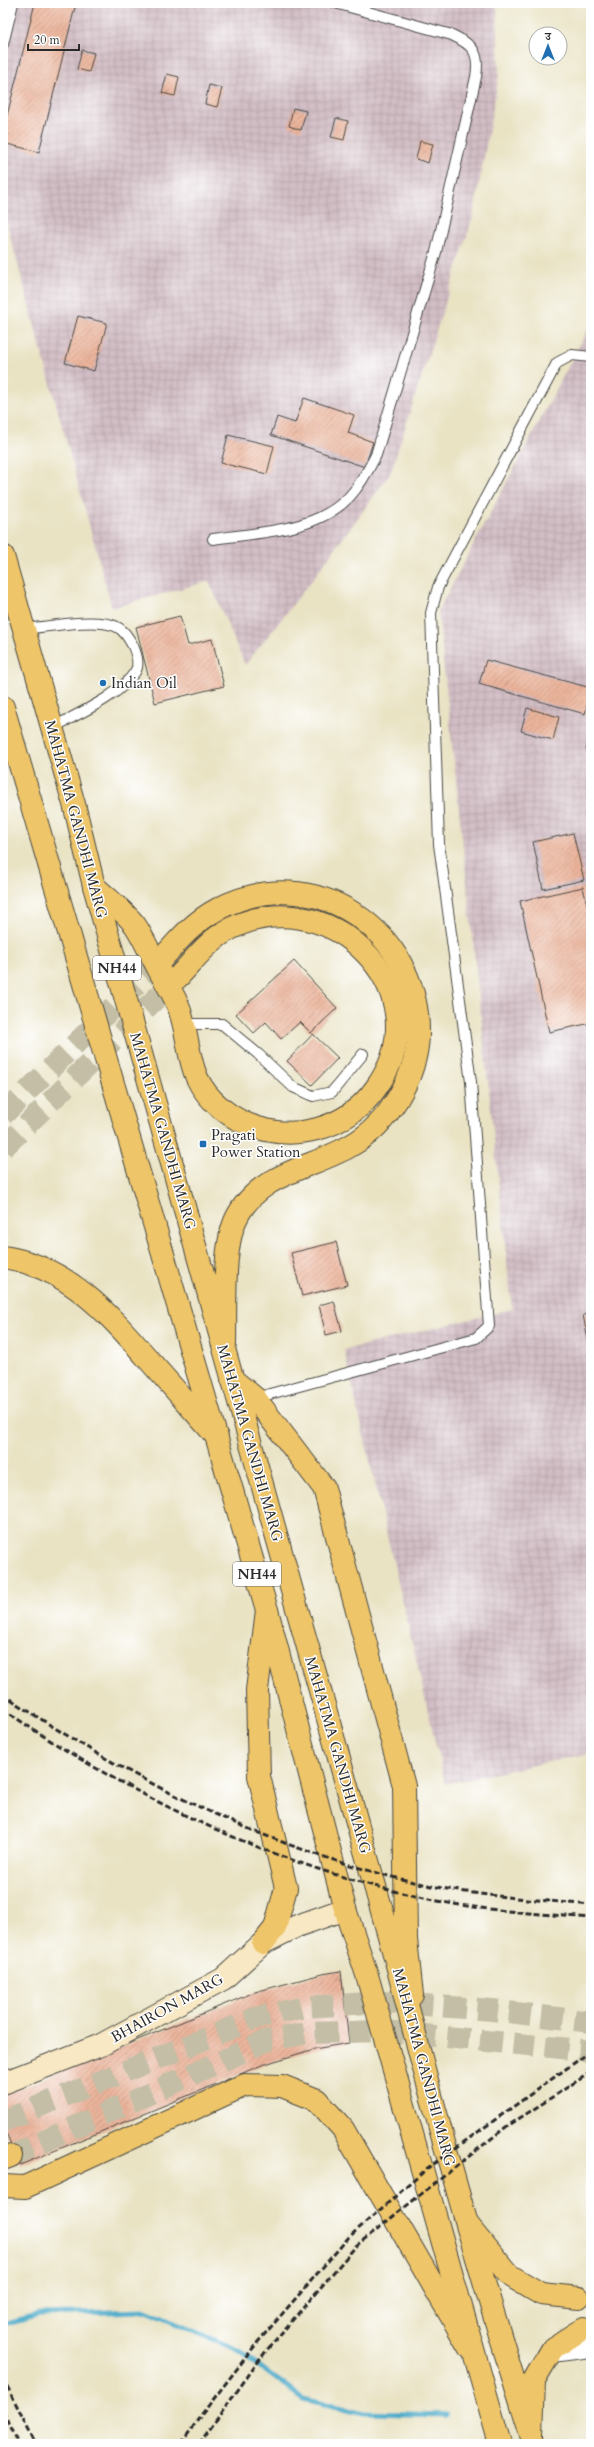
<svg xmlns="http://www.w3.org/2000/svg" width="594" height="2447" font-family="Cardo,'Noto Serif Devanagari',serif">
<style>
.industrial{fill:url(#industrial-grid)}
.lines{fill:none;stroke-linecap:round;stroke-linejoin:round}
.stream{stroke:#4aaac9;stroke-width:5}
.building{fill:url(#building-hatch)}
.primary-tunnel{stroke:#c3bea5;stroke-width:22;stroke-dasharray:22 11;stroke-linecap:butt}
.service-casing{stroke:#484742;stroke-width:12}
.minor-casing{stroke:#484742;stroke-width:22}
.secondary-casing{stroke:#484742;stroke-width:24}
.primary-casing{stroke:#484742;stroke-width:24}
.trunk-casing{stroke:#484742;stroke-width:24}
.service{stroke:#fff;stroke-width:10}
.minor{stroke:#fff;stroke-width:20}
.secondary{stroke:#f8e8c3;stroke-width:22}
.primary{stroke:#eec569;stroke-width:22}
.trunk{stroke:#eec569;stroke-width:22}
.rail{stroke:#2b2b2b;stroke-width:3;stroke-dasharray:6 3;stroke-linecap:butt}
.poi-dot{fill:#1f6fb2;stroke:#fff;stroke-width:1.5}
.labels{text-anchor:middle;dominant-baseline:central;stroke-width:3;stroke-linejoin:round;paint-order:stroke}
.shield{fill:#fff;stroke:#6b6b6b;stroke-width:1}
.shield-label{font-size:14px;font-weight:bold;fill:#2b2b2b}
.poi-label{font-size:15px;fill:#2b2b2b;stroke:#fff;text-anchor:start}
.street-label{font-size:15px;fill:#2b2b2b;stroke:#fff}
</style>
<defs>
<pattern id="industrial-grid" width="8" height="8" patternUnits="userSpaceOnUse"><rect width="8" height="8" fill="#d2bdc5"/><path d="M0 4h8M4 0v8" fill="none" stroke="#b4a3a9"/></pattern>
<pattern id="building-hatch" width="6" height="6" patternUnits="userSpaceOnUse"><rect width="6" height="6" fill="#ecb59c"/><path d="M-1 1l2-2M0 6l6-6M5 7l2-2" fill="none" stroke="#bf937f"/></pattern>
</defs>
<rect width="100%" height="100%" fill="#fff"/>
<filter id="ink" filterUnits="userSpaceOnUse"><feTurbulence type="fractalNoise" baseFrequency=".025" numOctaves="2"/><feDisplacementMap in="SourceGraphic" scale="8" xChannelSelector="R" yChannelSelector="G"/><feConvolveMatrix kernelMatrix="1 2 1 2 8 2 1 2 1" color-interpolation-filters="sRGB"/></filter>
<filter id="wash" filterUnits="userSpaceOnUse"><feTurbulence type="fractalNoise" baseFrequency=".012" numOctaves="4" result="noise"/><feDisplacementMap in="SourceGraphic" scale="16" xChannelSelector="R" yChannelSelector="G"/><feGaussianBlur stdDeviation="0.9" result="paint"/><feColorMatrix in="noise" values="0 0 0 0 0 0 0 0 0 0 0 0 0 0 0 0 0 1.4 0 .05"/><feComposite in="paint" operator="in"/></filter>
<g filter="url(#wash)">
<rect width="100%" height="100%" fill="#e9e3c4"/>
<g class="industrial">
<path d="M3,3H497L499,75L473,217L390,474L309,584L245,665L209,581L112,608L3,210Z"/>
<path d="M591,324V1753L445,1784L344,1350L512,1309L438,611Z"/>
</g>
<g class="lines">
<path class="stream" d="M3,2324L40,2314L146,2311L236,2349L303,2399L365,2413L447,2415"/>
</g>
<g id="blocks">
<g class="building">
<path d="M35,3H76L39,152L3,143V132Z"/>
<path d="M82,50L94,53L89,72L77,69Z"/>
<path d="M167,74L179,77L175,96L162,93Z"/>
<path d="M209,85L222,88L217,107L205,104Z"/>
<path d="M293,108L306,111L301,130L289,126Z"/>
<path d="M336,118L348,121L344,140L331,137Z"/>
<path d="M420,141L433,144L428,163L416,159Z"/>
<path d="M78,316L107,323L94,371L65,363Z"/>
<path d="M304,398L354,415L348,433L373,442L365,467L271,435L277,417L295,423Z"/>
<path d="M228,435L274,446L267,474L221,463Z"/>
<path d="M180,616L188,645L212,639L224,686L155,703L136,627Z"/>
<path d="M486,660L591,688L585,714L479,684Z"/>
<path d="M527,708L559,717L553,740L521,731Z"/>
<path d="M590,731L591,732V751L586,750Z"/>
<path d="M573,833L584,880L543,889L533,842Z"/>
<path d="M583,887L591,923V1023L549,1032L520,901Z"/>
<path d="M294,961L337,1008L311,1033L300,1022L281,1039L266,1022L254,1033L236,1014Z"/>
<path d="M313,1034L338,1058L312,1085L287,1061Z"/>
<path d="M336,1242L347,1285L302,1296L291,1253Z"/>
<path d="M334,1301L342,1331L326,1335L319,1305Z"/>
<path d="M591,1314V1350H590L583,1315Z"/>
<path d="M341,1971L349,2043L314,2049L262,2065L20,2165L3,2126V2095L255,1992L322,1974Z"/>
</g>
</g>
</g>
<g filter="url(#ink)">
<use href="#blocks" fill-opacity="0" stroke="#484742" stroke-width="1"/>
<g class="lines">
<g class="primary-tunnel">
<path d="M3,1115L161,960"/>
<path d="M3,1148L177,978"/>
<path d="M3,2121L256,2018L305,2007L383,2002L492,2010L591,2022"/>
<path d="M11,2156L266,2041L307,2033L383,2031L591,2051"/>
</g>
<defs>
<g id="service">
<path d="M3,44L13,3"/>
<path d="M213,539C259,532 317,532 350,496C361,484 369,469 376,455L436,252L476,77C480,52 473,45 452,35L335,3"/>
<path d="M24,629C47,627 91,618 112,625C123,628 128,637 133,646C136,653 140,665 135,672C120,696 77,714 52,728"/>
<path d="M183,1024H222L258,1054L293,1087L313,1096L332,1092L363,1054"/>
<path d="M255,1398L476,1338L489,1326L471,1082L439,844L431,613L438,587L557,363L572,355L591,357"/>
</g>
<path id="minor" d="M551,2352L591,2347"/>
<path id="secondary" d="M3,2083L101,2045L223,1979L263,1943L297,1926L345,1909"/>
<g id="primary">
<path d="M94,886C107,898 124,911 135,925C144,938 150,954 158,968C165,982 176,997 180,1011C193,1051 185,1079 222,1109C248,1130 284,1138 317,1129C341,1123 362,1108 376,1088C447,990 323,872 223,933C204,945 192,963 177,978"/>
<path d="M161,960C178,940 195,921 218,909C313,858 421,931 418,1036C417,1058 409,1080 398,1098C386,1118 370,1135 350,1146C310,1169 258,1173 236,1219C222,1249 226,1309 225,1344"/>
<path d="M3,1257C67,1266 108,1313 148,1359C171,1385 194,1411 217,1437"/>
<path d="M232,1379L255,1398L324,1488L404,1786L406,1939L412,1995"/>
<path d="M263,1943L275,1928L286,1888L259,1776L257,1690L267,1610"/>
<path d="M3,2159L11,2156"/>
<path d="M3,2186L25,2187L245,2085L282,2086L317,2100L343,2129L469,2347"/>
<path d="M468,2225L509,2275L541,2294L579,2298"/>
<path d="M532,2434L534,2380L553,2348L584,2328"/>
</g>
<g id="trunk">
<path d="M3,556L74,804L94,886L396,1961C437,2124 483,2285 534,2444"/>
<path d="M3,707L267,1610L345,1909L367,1975L500,2444"/>
</g>
</defs>
<use href="#service" class="service-casing"/>
<use href="#minor" class="minor-casing"/>
<use href="#secondary" class="secondary-casing"/>
<use href="#primary" class="primary-casing"/>
<use href="#trunk" class="trunk-casing"/>
<use href="#service" class="service"/>
<use href="#minor" class="minor"/>
<use href="#secondary" class="secondary"/>
<use href="#primary" class="primary"/>
<use href="#trunk" class="trunk"/>
<g class="rail">
<path d="M3,1694C135,1784 284,1857 442,1888C491,1897 542,1900 591,1905"/>
<path d="M3,1709C134,1800 285,1871 443,1902C491,1911 542,1914 591,1918"/>
<path d="M3,2378L36,2444"/>
<path d="M3,2411L19,2444"/>
<path d="M3,2443L4,2444"/>
<path d="M181,2444L202,2414L257,2343L349,2237L429,2167L591,2051"/>
<path d="M199,2444L266,2351L357,2245L506,2127L591,2072"/>
</g>
</g>
</g>
<g class="poi-dot">
<circle cx="103" cy="683" r="4"/>
<rect x="199" y="1140" width="8" height="8" rx="2"/>
</g>
<g class="labels">
<g class="shield">
<rect x="93" y="956" width="48" height="24" rx="3"/>
<rect x="233" y="1562" width="48" height="24" rx="3"/>
</g>
<g class="shield-label">
<text x="117" y="968">NH44</text>
<text x="257" y="1574">NH44</text>
</g>
<g class="poi-label">
<text x="111" y="683">Indian Oil</text>
<text x="211" y="1135">Pragati<tspan x="211" dy="17">Power Station</tspan></text>
</g>
<g class="street-label">
<text transform="translate(76 819) rotate(75)">MAHATMA GANDHI MARG</text>
<text transform="translate(163 1131) rotate(74)">MAHATMA GANDHI MARG</text>
<text transform="translate(250 1443) rotate(74)">MAHATMA GANDHI MARG</text>
<text transform="translate(338 1755) rotate(74)">MAHATMA GANDHI MARG</text>
<text transform="translate(167 2008) rotate(-29)">BHAIRON MARG</text>
<text transform="translate(424 2067) rotate(75)">MAHATMA GANDHI MARG</text>
</g>
</g>
<rect width="594" height="2447" fill="none" stroke="#fff" stroke-width="16"/>
<g transform="translate(548 46)"><circle r="19" fill="#ffffff" stroke="#aaaaaa"/>
<path d="M0-3L7 15L0 10L-7 15Z" fill="#1f6fb2"/>
<text y="-6" font-size="11" font-weight="bold" text-anchor="middle" fill="#2b2b2b">उ</text>
</g>
<path d="M28 44v6h51v-6" fill="none" stroke="#2b2b2b" stroke-width="2"/>
<text x="34" y="44" font-size="12" fill="#2b2b2b" stroke="#ffffff" stroke-width="3" paint-order="stroke">20 m</text>
</svg>
